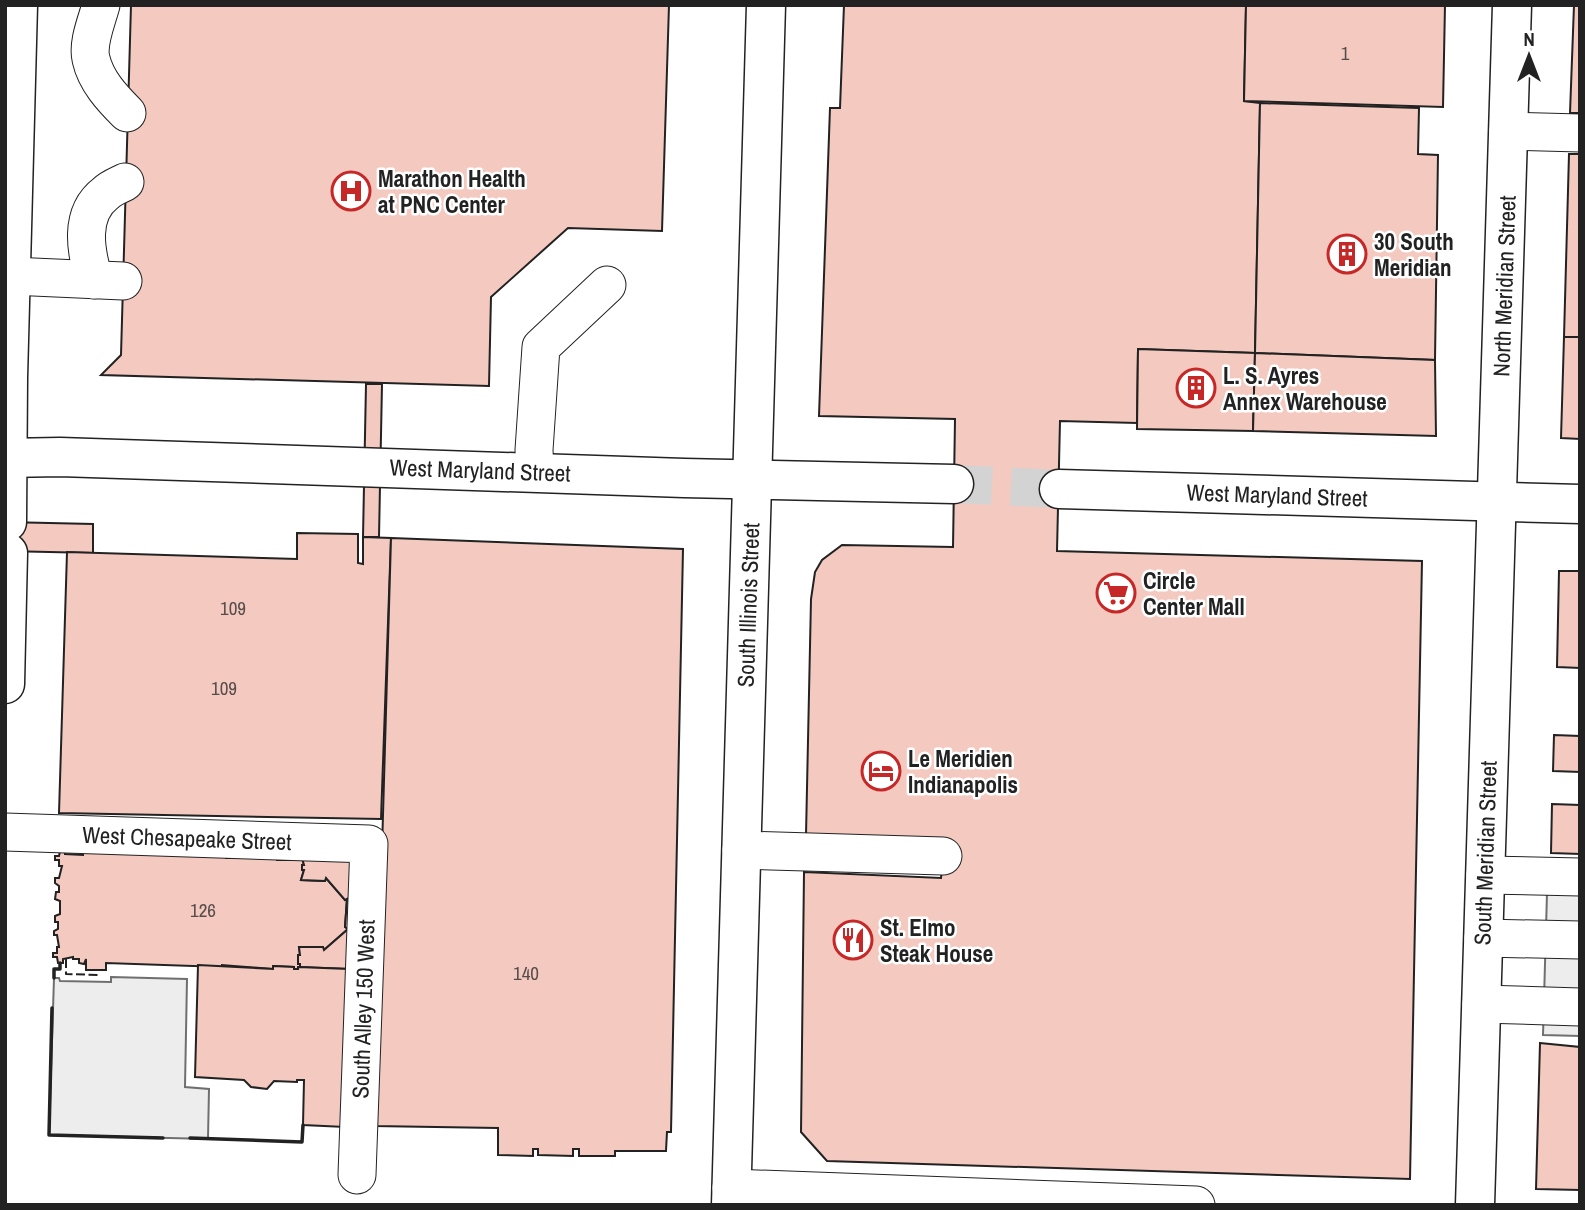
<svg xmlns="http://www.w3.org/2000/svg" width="1585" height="1210" font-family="'Archivo Narrow',sans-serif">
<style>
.parking{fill:#ededed;stroke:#6f6f6f;stroke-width:2}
.building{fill:#f3c9c0;stroke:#222;stroke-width:2}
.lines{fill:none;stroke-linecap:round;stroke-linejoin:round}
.major-tunnel{stroke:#d3d3d3;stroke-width:38;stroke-dasharray:38 19;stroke-linecap:butt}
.minor-casing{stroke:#222;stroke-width:39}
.major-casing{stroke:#222;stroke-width:41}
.minor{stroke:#fff;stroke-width:37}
.major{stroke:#fff;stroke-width:38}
.fence{stroke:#222;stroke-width:2;stroke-dasharray:9 3.5;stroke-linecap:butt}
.wall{stroke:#222;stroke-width:3.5}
.labels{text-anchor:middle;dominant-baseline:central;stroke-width:5;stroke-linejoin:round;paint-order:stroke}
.number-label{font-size:19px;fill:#564c4a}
.poi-label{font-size:23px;font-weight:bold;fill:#222;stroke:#fff;text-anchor:start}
.street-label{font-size:23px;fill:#222;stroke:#fff}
</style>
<rect width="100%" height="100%" fill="#fff"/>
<g class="parking">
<path d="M1547,893L1580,894V1036L1543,1035Z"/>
<path d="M111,977L187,979L185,1087L209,1089L208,1139L49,1135L54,978H59L60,981L111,982Z"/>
</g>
<g class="building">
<path d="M131,5H669L662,231L568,228L491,297L489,386L101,375L121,355Z"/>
<path d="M844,5H1246L1244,101L1260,103L1255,353L1138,349L1137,423L1060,421L1057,551L1422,561L1410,1179L827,1161L801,1132L804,872L941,878L943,856L806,835L811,599L815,572L822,560L842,545L953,547L955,419L819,416L830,108H840Z"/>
<path d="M1246,5H1445L1443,107L1244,101Z"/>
<path d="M1574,5H1580V113H1570Z"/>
<path d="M1260,103L1419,108L1418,154L1438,155L1435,360L1255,353Z"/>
<path d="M1569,154H1580V337H1564Z"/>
<path d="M1564,337H1580V439L1561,438Z"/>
<path d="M1138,349L1255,353L1253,431L1137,429Z"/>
<path d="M1255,353L1435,360L1436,436L1253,431Z"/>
<path d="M366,384H382L379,537H363Z"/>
<path d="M5,522L93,524V553L5,551Z"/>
<path d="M297,533L358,534V563L363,564V537L391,538L381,819L59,813L67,552L297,559Z"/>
<path d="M391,538L683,549L671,1132H667L666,1151H615V1156H579V1149H573V1156L538,1155V1149H533V1156L498,1155V1128L374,1126Z"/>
<path d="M1559,571H1580V668L1557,667Z"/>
<path d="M1554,735L1580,736V772L1553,771Z"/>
<path d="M1552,804L1580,805V854L1551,853Z"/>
<path d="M60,851H65V854L83,855V851L226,855V858L277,857V860H297V858H302L304,865H302V870H304L301,880L325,881L326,878L345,900L347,899L345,927L348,929L324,950L323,947H299L300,955H298V964H300V967L298,969H294V967L273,966V969L222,965V967L106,963V970H86V959L84,964L79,963V959H73V957L63,959V963H58L57,957H53V953H57V947H59L57,935H54V931L58,929V922H55V916L60,914V901L55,899L56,892H59V886L55,883V878H59L62,866H59V860H55V856H59Z"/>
<path d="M302,858L354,860L349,969L300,967V964H298V955H300L299,947H323L324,950L348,929L345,927L347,899L345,900L326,878L325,881L301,880L304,870H302V865H304Z"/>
<path d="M198,965L273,969V966L294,967V969H298V967L349,969L345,1127L303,1125L304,1080H297V1082L274,1081L267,1089L251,1087L244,1080L195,1077Z"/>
<path d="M1540,1043L1580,1047V1190L1536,1189Z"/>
</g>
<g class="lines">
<path class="major-tunnel" d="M954,484L1059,489"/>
<defs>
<g id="minor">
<path d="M101,5C97,20 87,43 91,59C96,81 112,98 127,113"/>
<path d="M1508,131L1580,133"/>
<path d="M11,276L123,281"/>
<path d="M94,280C86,252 78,214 106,193C111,188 119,185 125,182"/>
<path d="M535,472L534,450L541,347L607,285"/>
<path d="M5,832L369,844L357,1175"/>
<path d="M741,850L943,856"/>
<path d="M1485,875L1580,877"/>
<path d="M1483,938L1580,940"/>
<path d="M1481,1004L1580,1007"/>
<path d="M731,1188L1196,1205"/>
</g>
<g id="major">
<path d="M5,458L60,457L684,478L954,484"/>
<path d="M1059,489L1580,504"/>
<path d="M7,522L8,378L18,5"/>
<path d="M5,684L8,553"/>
<path d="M731,1205L766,5"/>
<path d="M1475,1205L1512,5"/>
</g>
</defs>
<use href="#minor" class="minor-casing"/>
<use href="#major" class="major-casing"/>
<use href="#minor" class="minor"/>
<use href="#major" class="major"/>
<path class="fence" d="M66,959V974L101,975"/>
<g class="wall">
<path d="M54,978V969H60V963"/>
<path d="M52,1008L49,1135L163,1138"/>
<path d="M190,1138L302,1142L303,1125"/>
</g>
</g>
<defs>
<symbol id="hospital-ring" viewBox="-11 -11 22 22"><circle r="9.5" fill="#fff" stroke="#c62828" stroke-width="1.5"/><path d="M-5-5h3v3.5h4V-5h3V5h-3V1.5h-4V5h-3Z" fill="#c62828"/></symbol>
<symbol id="building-ring" viewBox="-11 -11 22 22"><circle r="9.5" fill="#fff" stroke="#c62828" stroke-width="1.5"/><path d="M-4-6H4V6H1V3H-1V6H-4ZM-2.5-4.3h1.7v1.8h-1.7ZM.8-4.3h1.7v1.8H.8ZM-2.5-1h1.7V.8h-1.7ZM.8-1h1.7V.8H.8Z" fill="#c62828"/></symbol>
<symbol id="supermarket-ring" viewBox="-11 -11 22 22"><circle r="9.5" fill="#fff" stroke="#c62828" stroke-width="1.5"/><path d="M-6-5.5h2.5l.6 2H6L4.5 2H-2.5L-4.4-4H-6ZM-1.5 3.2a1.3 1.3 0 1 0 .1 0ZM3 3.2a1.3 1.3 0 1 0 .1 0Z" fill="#c62828"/></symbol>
<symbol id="hotel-ring" viewBox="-11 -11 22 22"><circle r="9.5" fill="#fff" stroke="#c62828" stroke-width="1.5"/><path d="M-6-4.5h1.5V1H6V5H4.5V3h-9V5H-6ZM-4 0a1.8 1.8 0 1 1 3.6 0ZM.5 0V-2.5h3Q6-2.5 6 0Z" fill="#c62828"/></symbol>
<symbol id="restaurant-ring" viewBox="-11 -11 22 22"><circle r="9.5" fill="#fff" stroke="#c62828" stroke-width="1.5"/><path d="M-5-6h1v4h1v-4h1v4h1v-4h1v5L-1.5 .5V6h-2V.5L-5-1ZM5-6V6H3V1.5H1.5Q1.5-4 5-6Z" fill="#c62828"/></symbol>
</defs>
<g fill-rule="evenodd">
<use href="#hospital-ring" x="329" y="169" width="44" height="44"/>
<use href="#building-ring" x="1325" y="232" width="44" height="44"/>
<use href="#building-ring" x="1174" y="366" width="44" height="44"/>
<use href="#supermarket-ring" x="1094" y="571" width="44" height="44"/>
<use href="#hotel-ring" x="859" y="749" width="44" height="44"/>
<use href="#restaurant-ring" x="831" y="918" width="44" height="44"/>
</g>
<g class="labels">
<g class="number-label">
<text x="1345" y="53">1</text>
<text x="233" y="608">109</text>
<text x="224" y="688">109</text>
<text x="203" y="910">126</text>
<text x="526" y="973">140</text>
</g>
<g class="poi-label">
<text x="378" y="178">Marathon Health<tspan x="378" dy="26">at PNC Center</tspan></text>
<text x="1374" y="241">30 South<tspan x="1374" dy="26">Meridian</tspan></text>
<text x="1223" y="375">L. S. Ayres<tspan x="1223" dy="26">Annex Warehouse</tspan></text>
<text x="1143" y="580">Circle<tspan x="1143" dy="26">Center Mall</tspan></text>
<text x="908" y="758">Le Meridien<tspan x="908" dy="26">Indianapolis</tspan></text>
<text x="880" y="927">St. Elmo<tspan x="880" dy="26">Steak House</tspan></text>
</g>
<g class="street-label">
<text transform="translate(1504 286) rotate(-88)">North Meridian Street</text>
<text transform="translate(480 470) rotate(2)">West Maryland Street</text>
<text transform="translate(1277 495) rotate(2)">West Maryland Street</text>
<text transform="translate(748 605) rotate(-88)">South Illinois Street</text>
<text transform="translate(187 838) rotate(2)">West Chesapeake Street</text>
<text transform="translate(1485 853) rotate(-88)">South Meridian Street</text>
<text transform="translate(363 1009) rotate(-88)">South Alley 150 West</text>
</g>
</g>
<rect width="1585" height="1210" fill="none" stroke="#222222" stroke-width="14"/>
<g transform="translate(1529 56)" stroke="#ffffff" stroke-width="5" paint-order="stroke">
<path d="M0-5L12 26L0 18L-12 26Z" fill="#222222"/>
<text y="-10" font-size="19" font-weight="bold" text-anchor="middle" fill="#222222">N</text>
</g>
</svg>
